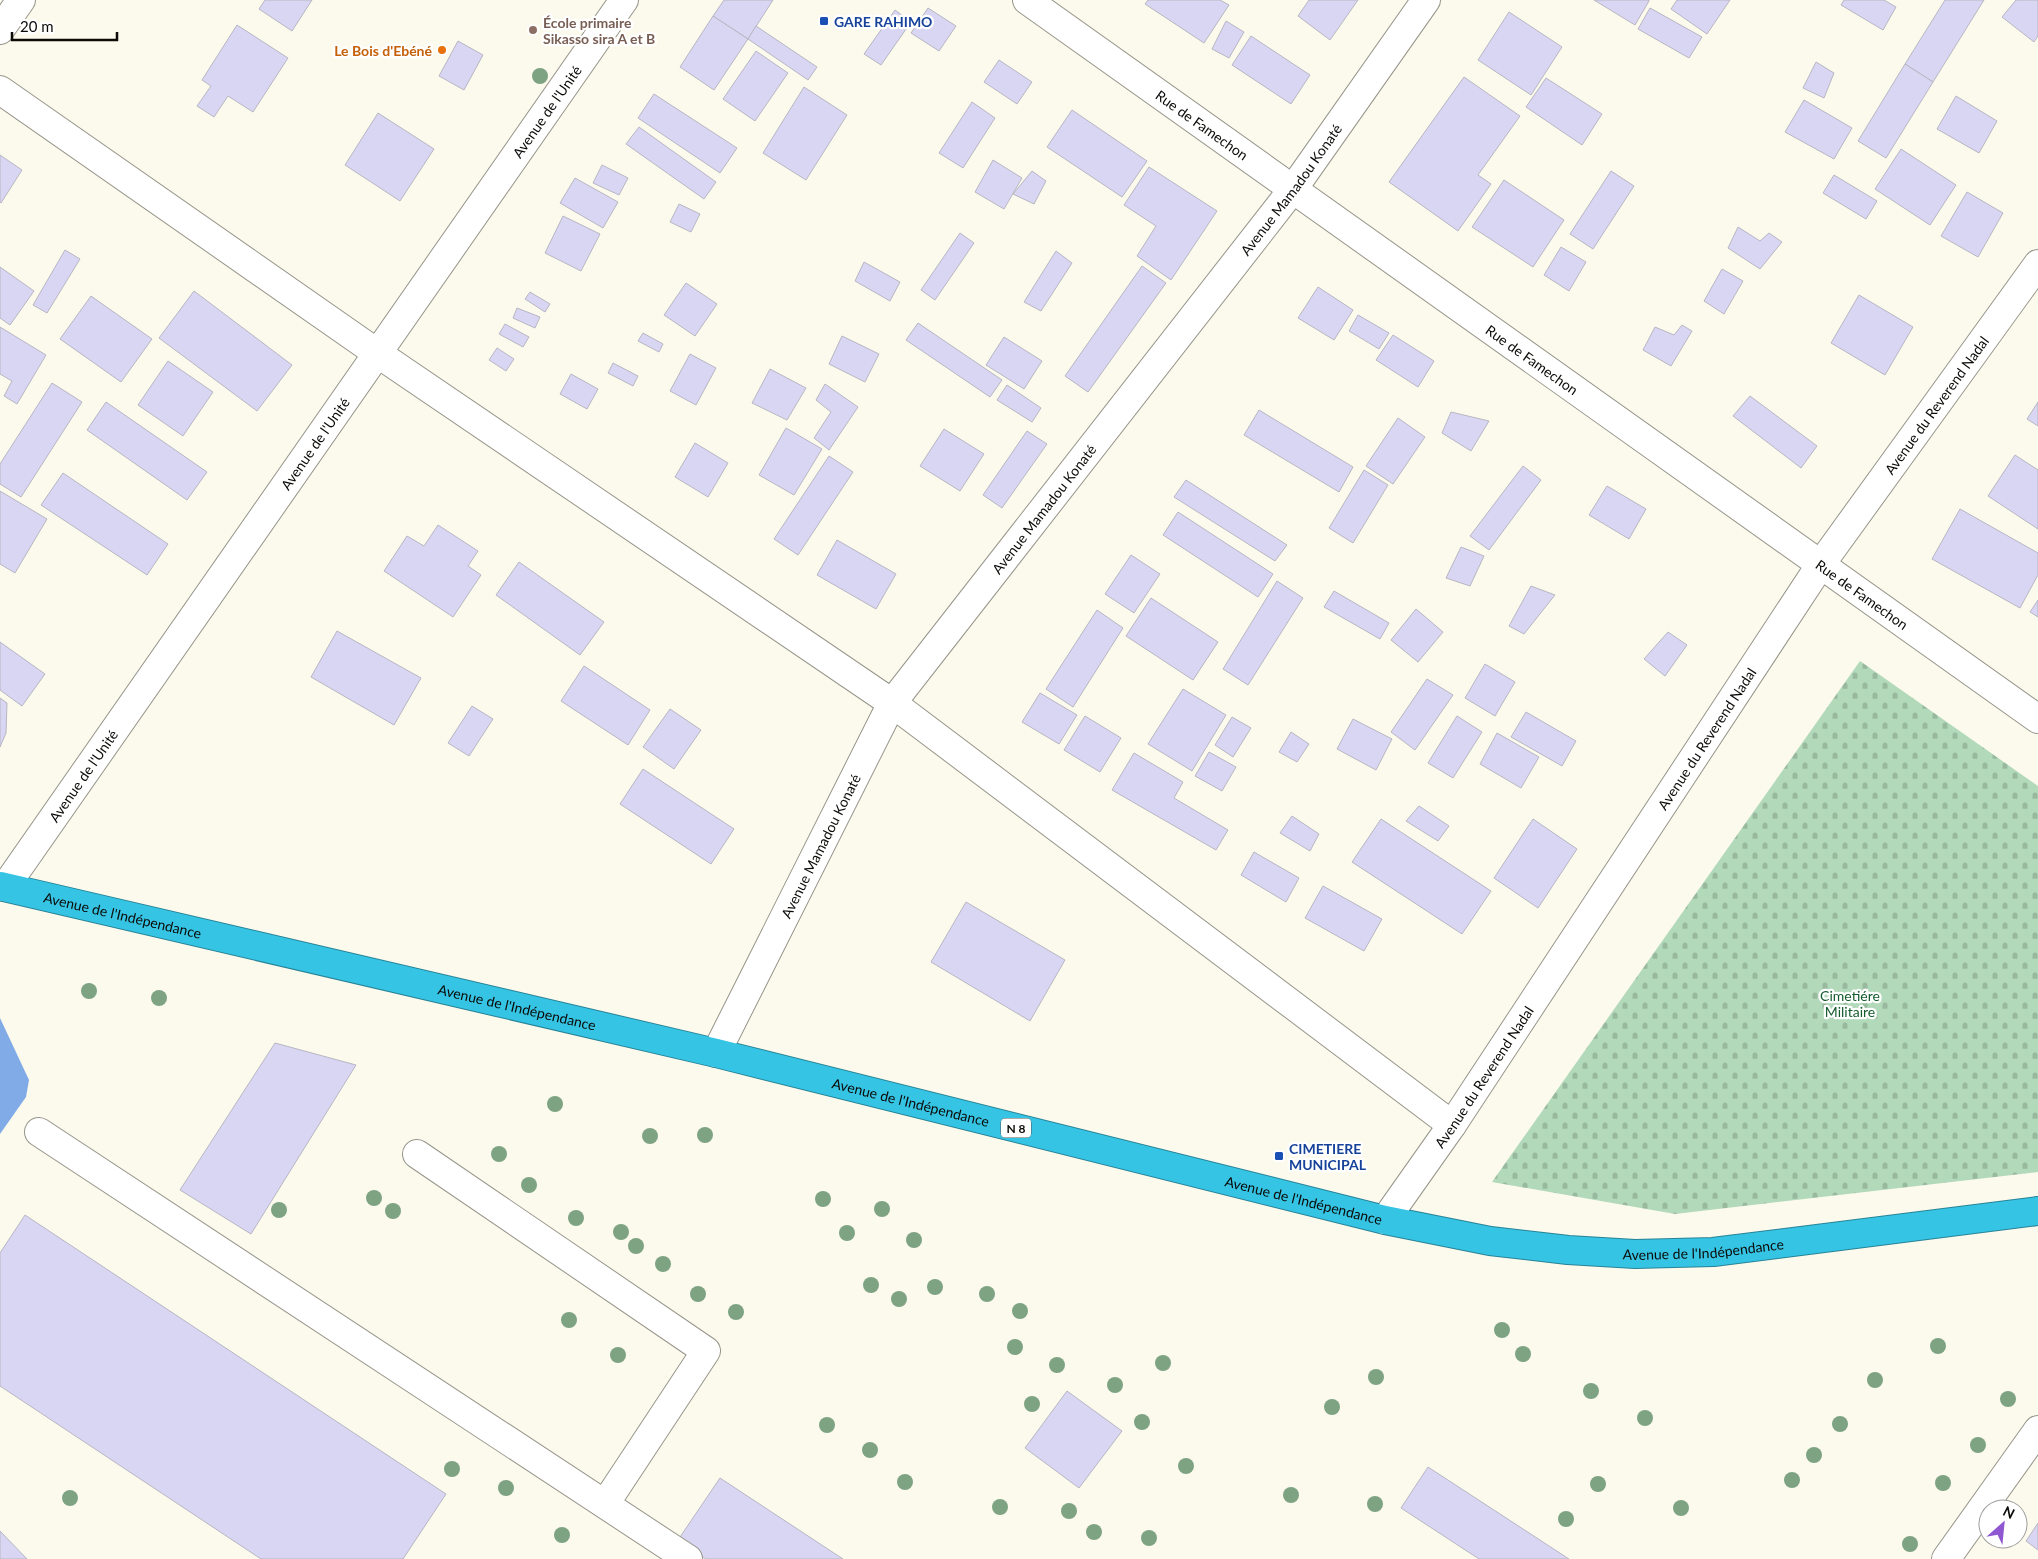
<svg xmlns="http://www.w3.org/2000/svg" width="2038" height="1559" font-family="Lato,sans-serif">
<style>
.cemetery{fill:url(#cemetery-stones)}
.water{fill:#81abe7}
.building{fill:#d9d6f3;stroke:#b7b6c2}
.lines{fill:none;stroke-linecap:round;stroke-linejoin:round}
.minor-casing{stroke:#97958a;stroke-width:30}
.highway-casing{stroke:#278397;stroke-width:30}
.minor{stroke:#fff;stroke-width:28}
.highway{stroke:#35c4e4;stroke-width:28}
.tree{fill:#7da383}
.transit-dot{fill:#1a4fb4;stroke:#fff;stroke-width:2}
.education-dot{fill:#8d6e63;stroke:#fff;stroke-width:2}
.food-dot{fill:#e8710a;stroke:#fff;stroke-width:2}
.labels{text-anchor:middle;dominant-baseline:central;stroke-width:4.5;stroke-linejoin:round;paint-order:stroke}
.shield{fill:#fff;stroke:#555452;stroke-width:1}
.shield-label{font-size:12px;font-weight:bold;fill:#0c0b08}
.transit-label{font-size:14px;font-weight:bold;fill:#164399;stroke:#fff;text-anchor:start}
.education-label{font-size:14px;font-weight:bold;fill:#785e54;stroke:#fff;text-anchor:start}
.food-label{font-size:14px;font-weight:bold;fill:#c56008;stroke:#fff;text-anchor:end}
.street-label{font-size:14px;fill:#0c0b08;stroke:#fff}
.park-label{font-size:14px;fill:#155c2d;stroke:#fff}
</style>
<defs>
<pattern id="cemetery-stones" width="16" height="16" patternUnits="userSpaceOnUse" patternTransform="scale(1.25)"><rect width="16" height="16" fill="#b2d9b9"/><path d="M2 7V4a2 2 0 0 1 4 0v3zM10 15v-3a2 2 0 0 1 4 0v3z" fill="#98b99e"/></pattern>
</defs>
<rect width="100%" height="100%" fill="#fcfaed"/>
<path class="cemetery" d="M1860,661L2038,786V1172L1675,1214L1492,1182Z"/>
<path class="water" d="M0,1018L29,1080L26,1097L0,1134Z"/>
<g class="building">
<path d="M265,0H312L292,31L259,9Z"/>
<path d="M724,0H773L748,39L713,16Z"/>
<path d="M1148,0H1220L1229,5L1204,43L1145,4Z"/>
<path d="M1309,0H1358L1330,40L1298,16Z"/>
<path d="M1594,0H1649V1L1635,25Z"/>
<path d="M1677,0H1730L1707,34L1671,9Z"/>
<path d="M1844,0H1884L1896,7L1883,30L1841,5Z"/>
<path d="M1945,0H1984L1933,82L1905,64Z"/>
<path d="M2016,0H2038V36L2034,42L2002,17Z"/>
<path d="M928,8L956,26L939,51L911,33Z"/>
<path d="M1650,8L1702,37L1689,58L1638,29Z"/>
<path d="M895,10L911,22L881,65L864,54Z"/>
<path d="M1509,12L1562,47L1531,95L1478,60Z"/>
<path d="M713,16L748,39L714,90L680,67Z"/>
<path d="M1226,21L1244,32L1229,58L1212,49Z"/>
<path d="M237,25L288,58L253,112L228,96L214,117L197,106L211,86L202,80Z"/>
<path d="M756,26L817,67L808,80L748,39Z"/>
<path d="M1251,36L1310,75L1291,104L1232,65Z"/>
<path d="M458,41L483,55L464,90L439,76Z"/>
<path d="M756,51L788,73L755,121L723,99Z"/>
<path d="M999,60L1032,82L1017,104L984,82Z"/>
<path d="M1816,62L1834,73L1824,98L1803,88Z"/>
<path d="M1905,64L1933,82L1886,158L1858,141Z"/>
<path d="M1464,77L1520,116L1478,175L1491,184L1458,231L1389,182Z"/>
<path d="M1546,78L1602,114L1582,145L1526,107Z"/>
<path d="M804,87L847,115L806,180L763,153Z"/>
<path d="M654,94L737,148L720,173L638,118Z"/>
<path d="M1956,96L1997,121L1979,153L1937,129Z"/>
<path d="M1804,100L1852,128L1834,159L1785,132Z"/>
<path d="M972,102L995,118L963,168L939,153Z"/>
<path d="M1072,110L1147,161L1122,197L1047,147Z"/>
<path d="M378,113L434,149L400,201L345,165Z"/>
<path d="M639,127L716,182L704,199L626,144Z"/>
<path d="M1901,149L1956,185L1930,225L1875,189Z"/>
<path d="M0,155L22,170L1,203L0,202Z"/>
<path d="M993,160L1022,178L1004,209L975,192Z"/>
<path d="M602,165L628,178L619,195L593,183Z"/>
<path d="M1149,167L1217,211L1171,280L1137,256L1156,226L1124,205Z"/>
<path d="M1032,171L1046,181L1034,204L1013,194Z"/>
<path d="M1611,171L1634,186L1593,249L1570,234Z"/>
<path d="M1834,175L1877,201L1866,219L1823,193Z"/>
<path d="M575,178L618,202L603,228L560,203Z"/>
<path d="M1504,180L1564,220L1533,267L1472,227Z"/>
<path d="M1967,192L2003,213L1978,257L1941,236Z"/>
<path d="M679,204L700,214L691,232L670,222Z"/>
<path d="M563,216L600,234L581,271L545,253Z"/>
<path d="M1738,227L1760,241L1769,233L1782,242L1760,269L1728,248Z"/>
<path d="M960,233L974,243L935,300L921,290Z"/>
<path d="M1561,247L1586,262L1569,291L1544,275Z"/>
<path d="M65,250L80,259L47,313L33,305Z"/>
<path d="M1056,251L1072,263L1041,311L1024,302Z"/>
<path d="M864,262L900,282L890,301L855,281Z"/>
<path d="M1142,266L1166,283L1088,392L1065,376Z"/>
<path d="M0,267L34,291L10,325L0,318Z"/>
<path d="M1722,269L1743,281L1724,314L1704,301Z"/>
<path d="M686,283L717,304L695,336L664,315Z"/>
<path d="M1318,287L1353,310L1334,340L1298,318Z"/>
<path d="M194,291L292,365L257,411L159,338Z"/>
<path d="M530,292L550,304L545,312L525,299Z"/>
<path d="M1859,295L1913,327L1885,375L1831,343Z"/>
<path d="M91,296L152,339L121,382L60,339Z"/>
<path d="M517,308L540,317L535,328L513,318Z"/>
<path d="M1358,315L1389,333L1379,349L1349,331Z"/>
<path d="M918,323L1002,380L990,397L906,340Z"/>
<path d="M505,324L529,337L523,347L499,334Z"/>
<path d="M1682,325L1692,331L1671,366L1643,350L1655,327L1674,335Z"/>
<path d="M0,327L46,355L17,404L4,396L12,381L0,374Z"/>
<path d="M643,333L663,344L659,352L638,341Z"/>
<path d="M1393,335L1434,361L1418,387L1376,360Z"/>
<path d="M842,336L879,354L865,382L829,364Z"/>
<path d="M1004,337L1042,361L1024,389L986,365Z"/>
<path d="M497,348L514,359L506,371L489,360Z"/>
<path d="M690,354L716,368L696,405L670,391Z"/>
<path d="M168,361L213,392L183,436L138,405Z"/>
<path d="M613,363L638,376L633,386L608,373Z"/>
<path d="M770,369L806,388L787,420L752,403Z"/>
<path d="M571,374L598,389L587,409L560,394Z"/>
<path d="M52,383L82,402L21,497L0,484V464Z"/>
<path d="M825,384L858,407L829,450L814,438L831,412L816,400Z"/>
<path d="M1007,385L1041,408L1032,422L997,400Z"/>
<path d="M1750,396L1817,446L1801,468L1733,416Z"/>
<path d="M106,402L207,472L187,500L87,430Z"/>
<path d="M2038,402V426L2027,419Z"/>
<path d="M1259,410L1353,467L1339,492L1244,435Z"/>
<path d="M1451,412L1489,421L1471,451L1442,433Z"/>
<path d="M1398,418L1425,437L1393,484L1366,466Z"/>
<path d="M786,428L822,449L794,495L759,475Z"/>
<path d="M944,429L984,454L960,491L920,466Z"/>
<path d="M1027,431L1047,444L1002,508L983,495Z"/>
<path d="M695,443L728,463L708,497L675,477Z"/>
<path d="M2015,455L2038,470V529L1988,496Z"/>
<path d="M829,456L853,472L798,555L774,539Z"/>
<path d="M1523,466L1541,480L1489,550L1470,536Z"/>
<path d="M1364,470L1388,485L1353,543L1329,528Z"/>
<path d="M63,473L168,544L147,575L41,505Z"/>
<path d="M1186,480L1287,545L1275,561L1174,497Z"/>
<path d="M1607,486L1646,509L1629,539L1589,515Z"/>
<path d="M0,491L47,519L15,573L0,564Z"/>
<path d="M1960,509L2038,553V575L2020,608L1932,559Z"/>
<path d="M1178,512L1273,574L1258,597L1163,535Z"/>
<path d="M438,525L478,551L468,566L481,575L453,617L384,571L407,536L424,546Z"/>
<path d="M837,540L896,574L876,609L817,575Z"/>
<path d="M1461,547L1484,556L1470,586L1446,578Z"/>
<path d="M1131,555L1160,574L1134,613L1105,594Z"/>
<path d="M519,562L604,622L580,655L496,595Z"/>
<path d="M1277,581L1303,598L1248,685L1223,669Z"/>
<path d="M1531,586L1555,595L1524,634L1509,626Z"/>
<path d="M1334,591L1389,623L1380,639L1324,607Z"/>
<path d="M1151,598L1218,642L1193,680L1126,636Z"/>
<path d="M2038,600V617L2030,612Z"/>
<path d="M1416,609L1443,632L1418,662L1391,640Z"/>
<path d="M1097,610L1123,628L1073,707L1046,689Z"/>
<path d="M337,631L421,678L394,725L311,677Z"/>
<path d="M1668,632L1687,645L1665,676L1644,659Z"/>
<path d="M0,642L45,674L22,706L0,690Z"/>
<path d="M1485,664L1515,682L1495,716L1465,698Z"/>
<path d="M584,666L650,710L628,745L561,701Z"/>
<path d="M1427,679L1453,695L1415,750L1391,732Z"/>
<path d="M1183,689L1226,715L1192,771L1148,744Z"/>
<path d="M1040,693L1077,715L1059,744L1022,722Z"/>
<path d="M0,698L7,703L6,733L0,747Z"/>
<path d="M472,706L493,719L469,756L448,743Z"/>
<path d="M670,709L701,730L674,769L643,747Z"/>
<path d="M1526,712L1576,741L1562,766L1511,737Z"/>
<path d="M1085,716L1121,738L1100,772L1064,750Z"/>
<path d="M1457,716L1482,732L1453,778L1428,763Z"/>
<path d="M1232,717L1251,728L1233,757L1215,745Z"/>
<path d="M1353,719L1392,739L1376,770L1337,749Z"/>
<path d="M1291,732L1309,744L1297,762L1279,752Z"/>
<path d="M1497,733L1539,757L1521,788L1480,764Z"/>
<path d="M1209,752L1236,767L1222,791L1195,776Z"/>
<path d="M1134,753L1183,782L1174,798L1228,830L1216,850L1112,790Z"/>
<path d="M643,769L734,829L711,864L620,804Z"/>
<path d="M1419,806L1449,826L1438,841L1406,821Z"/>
<path d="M1292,816L1319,834L1310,851L1280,833Z"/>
<path d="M1381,819L1491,891L1462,934L1352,862Z"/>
<path d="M1533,819L1577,849L1538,908L1494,878Z"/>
<path d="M1254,852L1299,878L1286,902L1241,875Z"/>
<path d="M1323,886L1382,919L1364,951L1305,918Z"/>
<path d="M966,902L1065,960L1030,1021L931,962Z"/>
<path d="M275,1043L356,1065L251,1234L180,1190Z"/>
<path d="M25,1215L446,1494L403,1559H261L0,1386V1253Z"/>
<path d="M1067,1391L1122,1431L1079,1488L1025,1448Z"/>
<path d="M1428,1467L1569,1559H1479L1401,1508Z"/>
<path d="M720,1478L843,1559H706L678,1540Z"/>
<path d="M2038,1523V1550L2026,1541Z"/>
<path d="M0,1531L27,1559H0Z"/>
</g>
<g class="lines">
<defs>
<g id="minor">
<path id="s1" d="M1027,0L2038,719"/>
<path d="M0,30L21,0"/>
<path d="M0,90L377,353L892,703L1452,1125"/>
<path id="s2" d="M5,887L624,0"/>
<path id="s3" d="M716,1053L892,703L1293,189L1426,0"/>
<path d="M39,1132L688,1559"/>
<path d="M417,1154L706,1351L605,1504"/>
<path id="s4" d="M1385,1220L1452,1125L1821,564L2038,264"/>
<path d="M1946,1559L2038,1430"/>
</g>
<g id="highway">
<path id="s5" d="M0,886L716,1053L1385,1220L1490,1241L1568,1250L1635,1254L1713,1252L2038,1211"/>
</g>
</defs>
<use href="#minor" class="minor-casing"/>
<use href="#highway" class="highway-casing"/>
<use href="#minor" class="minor"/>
<use href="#highway" class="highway"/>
</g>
<g class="tree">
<circle cx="540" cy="76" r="8"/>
<circle cx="89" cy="991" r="8"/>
<circle cx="159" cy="998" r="8"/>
<circle cx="555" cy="1104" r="8"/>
<circle cx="705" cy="1135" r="8"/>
<circle cx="650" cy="1136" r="8"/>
<circle cx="499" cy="1154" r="8"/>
<circle cx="529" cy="1185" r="8"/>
<circle cx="374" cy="1198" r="8"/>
<circle cx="823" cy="1199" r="8"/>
<circle cx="882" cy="1209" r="8"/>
<circle cx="279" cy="1210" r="8"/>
<circle cx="393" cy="1211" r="8"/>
<circle cx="576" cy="1218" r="8"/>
<circle cx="621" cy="1232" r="8"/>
<circle cx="847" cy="1233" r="8"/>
<circle cx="914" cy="1240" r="8"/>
<circle cx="636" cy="1246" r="8"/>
<circle cx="663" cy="1264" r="8"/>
<circle cx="871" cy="1285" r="8"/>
<circle cx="935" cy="1287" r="8"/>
<circle cx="698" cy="1294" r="8"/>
<circle cx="987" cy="1294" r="8"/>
<circle cx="899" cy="1299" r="8"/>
<circle cx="1020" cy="1311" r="8"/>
<circle cx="736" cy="1312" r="8"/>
<circle cx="569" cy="1320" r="8"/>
<circle cx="1502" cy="1330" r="8"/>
<circle cx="1938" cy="1346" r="8"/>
<circle cx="1015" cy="1347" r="8"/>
<circle cx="1523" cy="1354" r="8"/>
<circle cx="618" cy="1355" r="8"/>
<circle cx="1163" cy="1363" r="8"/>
<circle cx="1057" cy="1365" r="8"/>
<circle cx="1376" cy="1377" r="8"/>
<circle cx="1875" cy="1380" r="8"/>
<circle cx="1115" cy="1385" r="8"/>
<circle cx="1591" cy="1391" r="8"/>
<circle cx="2008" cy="1399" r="8"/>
<circle cx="1032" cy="1404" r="8"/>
<circle cx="1332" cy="1407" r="8"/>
<circle cx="1645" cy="1418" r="8"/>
<circle cx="1142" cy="1422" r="8"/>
<circle cx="1840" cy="1424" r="8"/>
<circle cx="827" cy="1425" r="8"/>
<circle cx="1978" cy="1445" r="8"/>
<circle cx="870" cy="1450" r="8"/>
<circle cx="1814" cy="1455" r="8"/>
<circle cx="1186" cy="1466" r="8"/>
<circle cx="452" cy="1469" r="8"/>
<circle cx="1792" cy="1480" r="8"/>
<circle cx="905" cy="1482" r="8"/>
<circle cx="1943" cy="1483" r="8"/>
<circle cx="1598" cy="1484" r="8"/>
<circle cx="506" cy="1488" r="8"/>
<circle cx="1291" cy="1495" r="8"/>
<circle cx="70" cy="1498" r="8"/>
<circle cx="1375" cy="1504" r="8"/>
<circle cx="1000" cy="1507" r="8"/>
<circle cx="1681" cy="1508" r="8"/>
<circle cx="1069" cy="1511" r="8"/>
<circle cx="1566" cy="1519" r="8"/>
<circle cx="1094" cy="1532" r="8"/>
<circle cx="562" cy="1535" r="8"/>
<circle cx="1149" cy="1538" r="8"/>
<circle cx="1910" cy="1544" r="8"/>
</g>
<g class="transit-dot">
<rect x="819" y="16" width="10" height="10" rx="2.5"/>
<rect x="1274" y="1151" width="10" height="10" rx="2.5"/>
</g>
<circle class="education-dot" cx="533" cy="30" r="5"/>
<circle class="food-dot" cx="442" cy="50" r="5"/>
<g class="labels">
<rect class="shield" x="1001" y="1118.5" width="30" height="19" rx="4"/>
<g class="shield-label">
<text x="1016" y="1128">N 8</text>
</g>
<g class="transit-label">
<text x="834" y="21">GARE RAHIMO</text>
<text x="1289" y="1148">CIMETIERE<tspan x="1289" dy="16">MUNICIPAL</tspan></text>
</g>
<g class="education-label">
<text x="543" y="22">École primaire<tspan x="543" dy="16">Sikasso sira A et B</tspan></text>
</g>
<g class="food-label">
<text x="432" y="50">Le Bois d'Ebéné</text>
</g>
<g class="street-label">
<text stroke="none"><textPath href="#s2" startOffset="946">Avenue de l'Unité</textPath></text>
<text stroke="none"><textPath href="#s1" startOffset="215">Rue de Famechon</textPath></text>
<text stroke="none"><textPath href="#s3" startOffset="1042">Avenue Mamadou Konaté</textPath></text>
<text stroke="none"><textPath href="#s1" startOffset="620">Rue de Famechon</textPath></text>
<text stroke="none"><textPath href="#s4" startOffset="984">Avenue du Reverend Nadal</textPath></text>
<text stroke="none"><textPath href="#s2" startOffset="541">Avenue de l'Unité</textPath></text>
<text stroke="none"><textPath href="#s3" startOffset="638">Avenue Mamadou Konaté</textPath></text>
<text stroke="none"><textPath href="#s1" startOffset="1025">Rue de Famechon</textPath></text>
<text stroke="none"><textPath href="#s4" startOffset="579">Avenue du Reverend Nadal</textPath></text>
<text stroke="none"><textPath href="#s2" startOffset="136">Avenue de l'Unité</textPath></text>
<text stroke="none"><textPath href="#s3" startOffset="232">Avenue Mamadou Konaté</textPath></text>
<text stroke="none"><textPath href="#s5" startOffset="126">Avenue de l'Indépendance</textPath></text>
<text stroke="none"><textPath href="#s5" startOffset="531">Avenue de l'Indépendance</textPath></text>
<text stroke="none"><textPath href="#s4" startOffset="174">Avenue du Reverend Nadal</textPath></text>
<text stroke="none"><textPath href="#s5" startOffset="936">Avenue de l'Indépendance</textPath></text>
<text stroke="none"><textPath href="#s5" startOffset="1341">Avenue de l'Indépendance</textPath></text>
<text stroke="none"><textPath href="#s5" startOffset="1746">Avenue de l'Indépendance</textPath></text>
</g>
<g class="park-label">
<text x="1850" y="995">Cimetiére<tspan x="1850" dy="16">Militaire</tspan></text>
</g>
</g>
<g transform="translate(2003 1524) rotate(27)"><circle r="24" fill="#ffffff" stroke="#9e9d9c"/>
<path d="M0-4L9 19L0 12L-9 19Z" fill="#8f58d0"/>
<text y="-8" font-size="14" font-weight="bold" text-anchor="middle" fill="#0c0b08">N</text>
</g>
<path d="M12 32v8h105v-8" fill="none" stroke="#0c0b08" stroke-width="2.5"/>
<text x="20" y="32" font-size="15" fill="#0c0b08" stroke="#ffffff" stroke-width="4" paint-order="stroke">20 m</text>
</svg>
